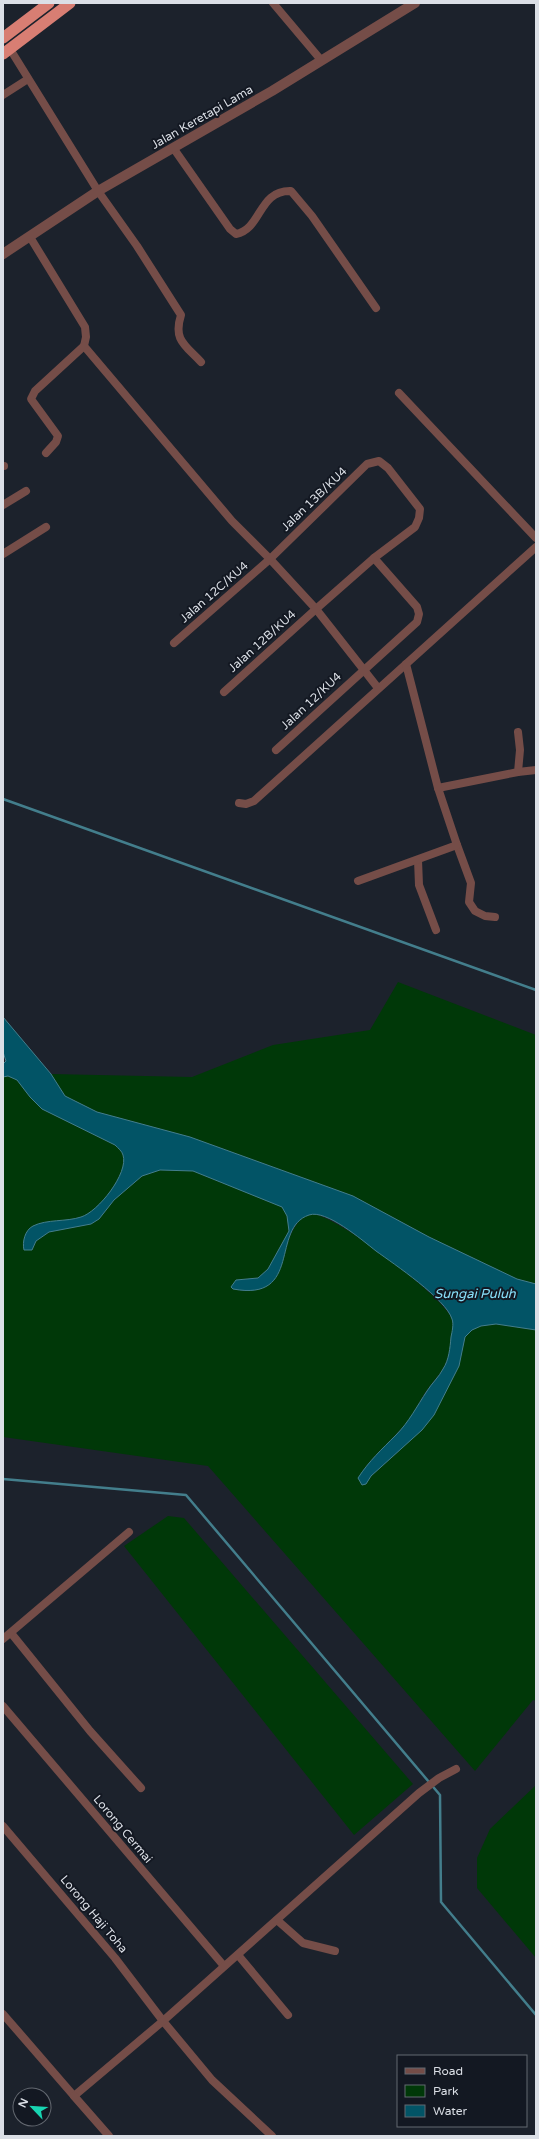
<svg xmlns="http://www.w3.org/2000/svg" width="539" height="2139" font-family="'Varela Round',sans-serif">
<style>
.green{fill:#003808}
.water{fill:#025466;stroke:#437e8c}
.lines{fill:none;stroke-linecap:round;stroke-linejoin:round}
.stream{stroke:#437e8c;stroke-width:2.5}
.minor{stroke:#754d48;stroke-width:8}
.tertiary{stroke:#754d48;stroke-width:10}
.trunk{stroke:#d87e73;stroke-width:11}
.labels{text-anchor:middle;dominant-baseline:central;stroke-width:4;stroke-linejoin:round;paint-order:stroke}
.street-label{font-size:12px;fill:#dbdfe6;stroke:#131822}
.water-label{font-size:13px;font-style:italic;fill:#89e1fb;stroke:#131822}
</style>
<rect width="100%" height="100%" fill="#1c222c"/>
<g class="green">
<path d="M398,982L536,1035V1284L517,1279L429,1237L353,1196L190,1137L97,1112L65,1096L51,1074L192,1077L273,1045L370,1030Z"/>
<path d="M8,1076L17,1080L30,1097L42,1109L115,1145C118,1148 122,1151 123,1155C129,1174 99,1209 83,1217C70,1223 48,1220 34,1226C26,1229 24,1239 23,1247L32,1250L36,1241L49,1232L91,1224L99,1219L114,1200L142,1176L160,1170L193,1171L282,1207L287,1216L289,1231L268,1269L258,1278L245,1279L233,1289L246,1291L281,1267C284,1252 293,1216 311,1214C333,1212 444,1297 452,1319C455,1327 450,1352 447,1360C443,1372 434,1380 427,1390C420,1400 415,1412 408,1421C394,1438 377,1452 363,1470L366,1484L371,1476L401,1449L459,1366L465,1337L472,1330L481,1326L496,1324L536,1330V1701L533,1700L475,1771L208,1466L3,1437V1077Z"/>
<path d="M168,1516L184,1518L413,1784L354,1835L124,1546Z"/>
<path d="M536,1785V1958L477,1888V1858L490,1829Z"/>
</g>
<path class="water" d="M3,1017L51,1074L65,1096L97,1112L190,1137L353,1196L429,1237L517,1279L536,1284V1330L496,1324L481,1326L472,1330L465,1337L459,1366L434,1415L422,1430L371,1476L366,1484L362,1485L358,1478C369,1461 382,1449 396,1435C409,1422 417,1406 427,1391C432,1383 439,1377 443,1369C449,1360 450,1348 451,1337C452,1332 454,1324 452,1319C446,1299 394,1264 376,1251C362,1240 326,1209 309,1215C270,1228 303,1302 233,1289L231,1287L236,1280L258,1278L268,1269L289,1231L287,1216L282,1207L193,1171L160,1170L142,1176L114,1200L99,1219L91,1224L49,1232L36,1241L32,1250H24C22,1242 25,1230 33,1226C47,1219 66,1222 81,1217C98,1212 129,1173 123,1155C122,1151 118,1148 115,1145L42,1109L30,1097L17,1080L8,1076L3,1077V1064L6,1061L3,1052Z"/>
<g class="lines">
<g class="stream">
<path d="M3,799L536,990"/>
<path d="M3,1479L186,1495L440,1795L441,1902L536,2015"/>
</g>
<g class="minor">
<path d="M273,3L321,60"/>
<path d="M10,49L98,191L137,246L181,315C173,340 185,345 201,362"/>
<path d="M3,95L28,79"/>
<path d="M174,149L230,229L236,234C262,229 258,190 291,191L312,216L376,308"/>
<path d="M30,237L85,327L86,337L84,346L232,521L270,559L316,609L378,688"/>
<path d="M399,393L536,538"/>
<path d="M46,453L56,442L58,436L31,399L35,391L84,346"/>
<path d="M3,466H4"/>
<path d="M3,505L26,491"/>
<path d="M3,554L46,527"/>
<path d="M174,643L270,559L367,464L379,461L388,468L420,509L419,518L415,527L374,558L316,609L224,692"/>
<path d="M276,750L417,622L419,614L417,607L374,558"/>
<path d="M518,772L536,770"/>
<path d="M438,788L518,772L520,750L518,732"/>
<path d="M239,803L246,804L254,801L536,547"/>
<path d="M457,845L471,883L469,902L475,911L485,916L495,917"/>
<path d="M418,860L419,885L436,930"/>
<path d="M358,881L457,845L438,788L406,664"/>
<path d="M11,1633L90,1731L141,1788"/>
<path d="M3,1639L129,1532"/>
<path d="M3,1706L224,1966"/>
<path d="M3,1826L115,1958L163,2021L212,2080L272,2136"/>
<path d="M277,1920L303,1943L335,1951"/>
<path d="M238,1955L288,2015"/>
<path d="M3,2014L74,2096L163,2021L419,1793L439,1778L456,1769"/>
<path d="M74,2096L109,2136"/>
</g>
<path class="tertiary" d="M3,254L98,191L272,91L415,3"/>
<g class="trunk">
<path d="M3,38L49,3"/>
<path d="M3,54L70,3"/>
</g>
</g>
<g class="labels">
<g class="street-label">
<text transform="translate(202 117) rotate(-30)">Jalan Keretapi Lama</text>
<text transform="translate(314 499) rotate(-44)">Jalan 13B/KU4</text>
<text transform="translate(214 592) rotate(-41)">Jalan 12C/KU4</text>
<text transform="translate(262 641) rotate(-42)">Jalan 12B/KU4</text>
<text transform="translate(311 701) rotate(-43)">Jalan 12/KU4</text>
<text transform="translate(123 1829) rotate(50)">Lorong Cermai</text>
<text transform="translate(94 1914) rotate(50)">Lorong Haji Toha</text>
</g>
<g class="water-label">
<text x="475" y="1294">Sungai Puluh</text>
</g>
</g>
<rect width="539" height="2139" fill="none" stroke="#dbdfe6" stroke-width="8"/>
<rect x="397" y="2055" width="130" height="72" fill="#131822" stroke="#636870"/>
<rect x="405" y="2068" width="20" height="6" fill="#754d48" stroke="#636870"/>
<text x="433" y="2075" font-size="12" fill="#dbdfe6">Road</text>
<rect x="405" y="2085" width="20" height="12" fill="#003808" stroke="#636870"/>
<text x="433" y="2095" font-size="12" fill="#dbdfe6">Park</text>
<rect x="405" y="2105" width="20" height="12" fill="#025466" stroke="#636870"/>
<text x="433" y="2115" font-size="12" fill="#dbdfe6">Water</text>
<g transform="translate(32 2107) rotate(295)"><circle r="19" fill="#131822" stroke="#636870"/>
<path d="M0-3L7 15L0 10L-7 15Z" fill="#18d5b2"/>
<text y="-6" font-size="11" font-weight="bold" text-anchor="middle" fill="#dbdfe6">N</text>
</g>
</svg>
